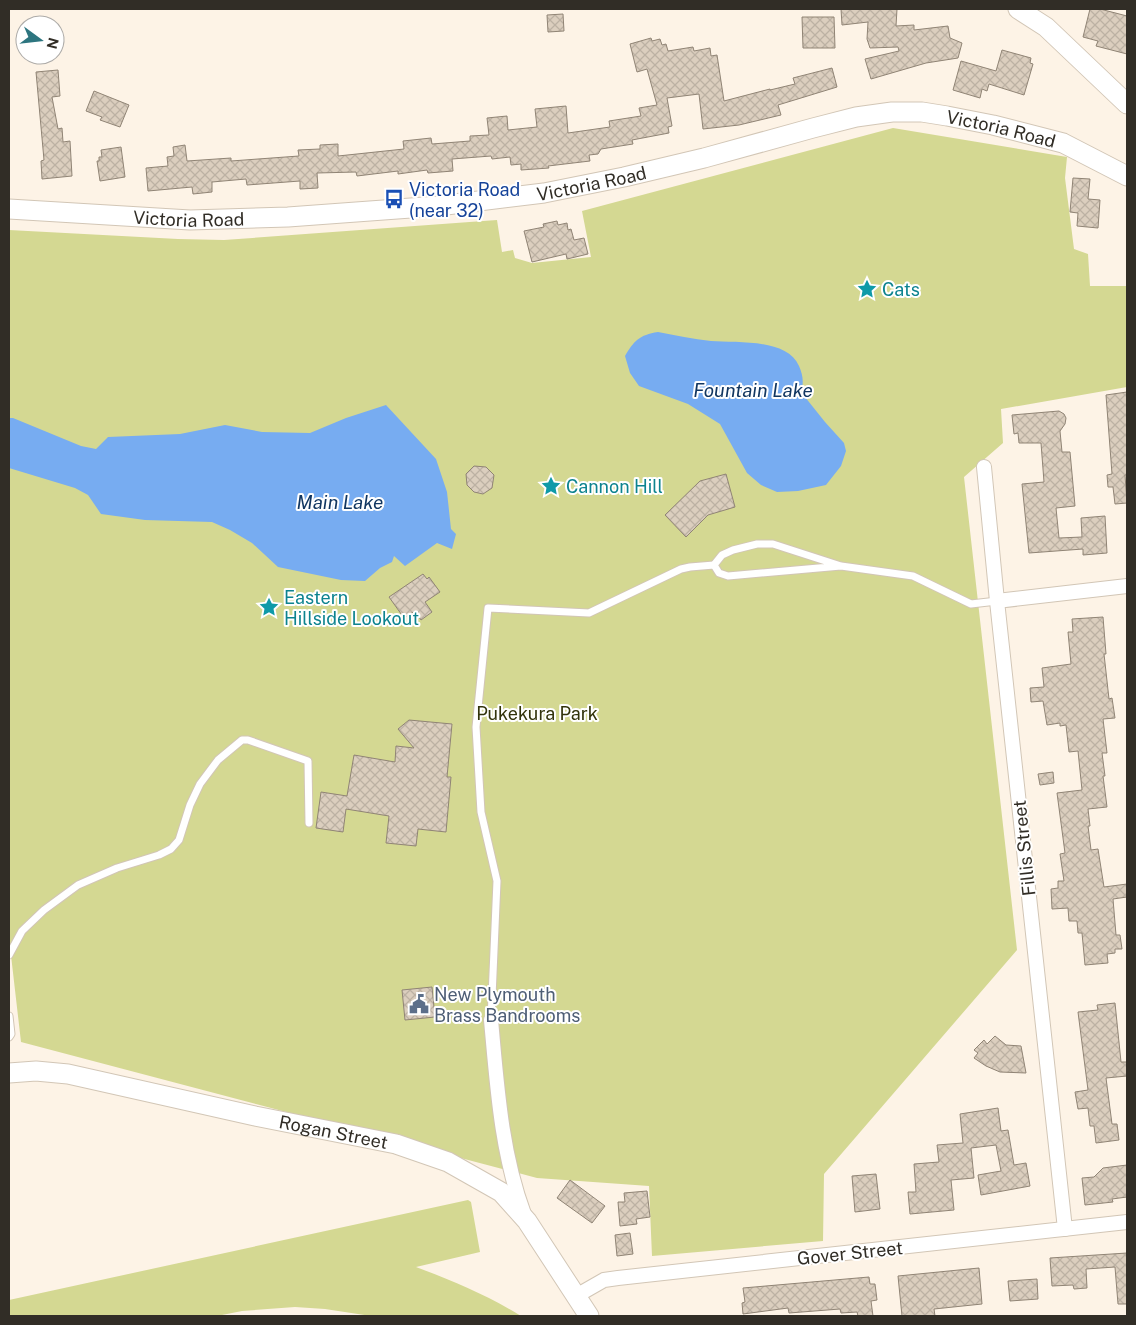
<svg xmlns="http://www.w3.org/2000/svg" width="1136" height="1325" font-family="'Public Sans',sans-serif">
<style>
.park{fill:#d4d892}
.water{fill:#77acf1}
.building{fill:url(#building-cross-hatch);stroke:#908475}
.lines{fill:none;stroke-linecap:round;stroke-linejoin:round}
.lane-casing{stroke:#d2c6b6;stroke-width:9}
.street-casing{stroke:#d2c6b6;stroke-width:16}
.secondary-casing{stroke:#d2c6b6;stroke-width:21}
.lane{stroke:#fff;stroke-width:7}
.street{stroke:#fff;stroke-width:14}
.secondary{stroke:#fff;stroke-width:19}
.labels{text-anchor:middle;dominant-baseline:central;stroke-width:4;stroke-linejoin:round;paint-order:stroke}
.street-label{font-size:18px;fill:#312d26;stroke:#fff}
.transit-label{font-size:18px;fill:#164399;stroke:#fff;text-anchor:start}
.culture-label{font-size:18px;fill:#0d838f;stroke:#fff;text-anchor:start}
.park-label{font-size:18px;fill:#32330b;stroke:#fff}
.service-label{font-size:18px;fill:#4e5e75;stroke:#fff;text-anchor:start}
.water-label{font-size:19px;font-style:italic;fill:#113661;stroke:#fff}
</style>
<defs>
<pattern id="building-cross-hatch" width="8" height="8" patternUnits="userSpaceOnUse" patternTransform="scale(1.25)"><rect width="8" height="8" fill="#dbcebe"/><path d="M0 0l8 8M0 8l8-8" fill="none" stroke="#bcb1a3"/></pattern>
</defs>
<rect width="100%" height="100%" fill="#fdf3e6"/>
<g class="park">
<path d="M893,128L1067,157L1065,178L1074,249L1088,254L1090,286H1127V387L1001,409L1003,443L964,477L1017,950L824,1174L823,1241L652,1256L649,1186L537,1178L21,1042L9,938V230L178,239L224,240L497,220L502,252L513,250L515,258L532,263L591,257L582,211Z"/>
<path d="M468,1200L471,1202L480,1252L416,1267C453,1281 487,1295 521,1316H371L325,1309L295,1307L242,1311L217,1316H9V1300Z"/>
</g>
<g class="water">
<path d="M658,332C675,335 693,339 711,341C736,343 787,338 799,366C803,375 804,383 801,392L825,422L844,443L846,451L841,466L826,485L798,491L777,492L761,485L747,473L720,424L688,404L639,386L630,373L625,356C634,341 639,335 658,332Z"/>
<path d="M386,405L436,459L447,492L451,529L456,534L452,549L437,543L405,566L394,556L392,562L380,568L365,581L341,580L278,567L252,543L230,530L212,522L145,520L101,514L88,495L75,488L9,468V418H13L81,446L96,449L108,437L180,434L225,425L262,432L310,433L346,418Z"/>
</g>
<g class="building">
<path d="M841,9H897L896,26L914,25V30L948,26L950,38L962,43L958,58L926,63L871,79L865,59L899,51L898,47L870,48L867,39L868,22L842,25Z"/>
<path d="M1090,9H1100L1127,16V54L1096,46L1098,41L1083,37Z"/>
<path d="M563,14L564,31L548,32L547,15Z"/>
<path d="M802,17H834L835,48H803Z"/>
<path d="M651,38L652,41L660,39L662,45L666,44L668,51L693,47L694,51L710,48L711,56L717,55L724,101L770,89V90L795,84L793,78L832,68L837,87L778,105L781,115L739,125L703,129L699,94L667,98L672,126L668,127L669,133L632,140L633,144L601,149L598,154L589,155L590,161L548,166L549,168L521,170V164L511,165L510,157L492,159L491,156L452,159L453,171L428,173L427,170L398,174V171L357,176L356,172L317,173L318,188L300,189V181L247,185L246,179L212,182V192L193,194L192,187L148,191L146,168L168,166L167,157L174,156L173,147L185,145L187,161L231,158V161L299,156L298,150L320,149V145L338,144V156L404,149L403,141L431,138L432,144L470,141V136L489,135L487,118L507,116L508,130L537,127L535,109L566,106L568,133L610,127L609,121L641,116L639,108L657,105L647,69L637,72L630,44Z"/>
<path d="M1002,50L1031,58L1030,63L1033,64L1024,95L989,84L987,91L982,89L980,98L953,90L961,61L996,71Z"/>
<path d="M58,70L60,96L52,97L58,129L62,128L63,142L70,141L72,176L42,179L41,161L44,160L36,72Z"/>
<path d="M94,91L129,105L120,127L100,120L102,117L86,111Z"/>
<path d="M121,147L125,177L100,181L97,161H99V157H102L101,150Z"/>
<path d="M1073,178L1090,179L1088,199L1100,200L1098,228L1077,226L1078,213L1070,212Z"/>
<path d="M557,221L558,225L567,223L568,230L571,229L574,240L584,238L588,254L567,259L566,254L532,262L524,231L544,227L543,224Z"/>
<path d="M1127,392V475H1125L1127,503L1115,504L1113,487H1108L1107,475L1112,474L1106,395Z"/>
<path d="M1059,411L1064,414L1066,418L1065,424L1060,431L1062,452H1070L1075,506L1056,508L1059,538L1082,537L1081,518L1105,516L1107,553L1083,555V549L1029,553L1022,484L1044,482L1041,443H1019L1018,433L1014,434L1012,415Z"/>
<path d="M474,466L486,467L494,475L492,488L483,494L474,492L467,485L466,474Z"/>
<path d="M726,474L735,507L708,515L686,537L665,515L700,481Z"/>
<path d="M423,574L427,579L429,577L440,592L425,602L432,612L421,620L415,611L404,618L389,597Z"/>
<path d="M1103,617L1106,654H1104L1109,699L1112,698L1115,718L1103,719L1107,753H1102L1105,776H1103L1107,807L1088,809L1090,826H1088L1091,850L1098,849L1104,887L1127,884V897L1113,899L1116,935H1120L1122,949H1115V953L1107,954L1108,963L1085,965L1082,933H1078L1077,921H1069L1068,908L1052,909L1051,889L1058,888V881H1064L1060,854L1065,853L1057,793L1082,790L1078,751L1069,752L1066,725L1060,726V723L1047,725L1043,701L1031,702L1030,688L1044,687L1042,668L1071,664L1068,632H1073L1072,619Z"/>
<path d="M409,720L452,724L447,777H451L446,832L418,829L416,846L386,843L389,816L346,809L343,832L316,828L321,792L347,796L354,755L395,762L396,746L414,748L398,729Z"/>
<path d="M1053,772L1054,783L1040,785L1038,774Z"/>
<path d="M432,987L435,1017L405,1020L402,990Z"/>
<path d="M1115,1003L1121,1062H1127V1076L1106,1078L1112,1124H1117L1119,1140L1096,1143L1094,1126H1090L1088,1108L1078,1109L1075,1092L1088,1090L1078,1012L1098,1010L1097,1005Z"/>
<path d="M995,1036L1006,1045L1021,1046L1026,1073L1000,1072L986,1066L974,1058L978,1053L974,1050L984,1040L987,1044Z"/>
<path d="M998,1108L1001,1131L1008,1130L1014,1165L1026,1163L1030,1186L981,1195L978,1175L1001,1171L996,1145L971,1148L974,1178L951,1180L954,1210L910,1214L908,1192H916L914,1164L939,1162L937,1145L963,1143L960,1114Z"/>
<path d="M1127,1165V1197L1112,1199L1113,1202L1085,1205L1082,1178L1094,1177L1103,1168Z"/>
<path d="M876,1174L880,1209L855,1212L852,1176Z"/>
<path d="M570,1180L605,1206L592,1223L557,1198Z"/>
<path d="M647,1191L650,1217L636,1219L637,1224L620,1226L618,1202H625L624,1193Z"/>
<path d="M630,1233L633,1254L617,1256L615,1235Z"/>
<path d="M1127,1253V1304H1118L1115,1267L1086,1269L1087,1288L1074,1289L1073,1285L1052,1286L1050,1258Z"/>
<path d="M979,1268L982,1304L934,1309L935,1316H902L898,1276Z"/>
<path d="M869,1277L870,1284H875L877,1300L871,1301L873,1316H858L857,1312L841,1313L840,1309L789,1313L788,1308L743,1314L742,1303L745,1302L743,1288Z"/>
<path d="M1037,1279L1038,1299L1010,1301L1008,1281Z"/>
</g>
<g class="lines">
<defs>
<g id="lane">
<path d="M841,566L728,576L719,573L714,565L722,555L733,550L757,544H773L841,566L913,576L971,604L997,601"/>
<path d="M9,955L22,931L44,910L78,885L117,868L159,855L171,849L179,840L190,805L200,784L218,760L242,740H248L308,761L309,823"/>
<path d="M9,1016L11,1034L9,1037"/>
<path d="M491,1020L497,881L481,812L476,727L488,608L589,613L681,569L690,567L714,565"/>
</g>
<g id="street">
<path d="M984,467L997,601L1065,1229"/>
<path d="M997,601L1127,586"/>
<path d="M491,1020C497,1085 501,1152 524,1214"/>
<path d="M576,1296L604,1280L618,1278L1127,1222"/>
</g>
<g id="secondary">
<path d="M1018,9L1046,27L1127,104"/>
<path id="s1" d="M9,209L190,220L288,217L438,206L544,193L624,177L704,158L813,128L856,117L892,112H922L947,116L993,125L1063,143L1127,176"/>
<path id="s2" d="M9,1073L36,1071L68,1074L255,1116L396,1144L448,1162L501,1192L527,1221L589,1316"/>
</g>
</defs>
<use href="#lane" class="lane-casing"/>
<use href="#street" class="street-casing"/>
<use href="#secondary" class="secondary-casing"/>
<use href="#lane" class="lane"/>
<use href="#street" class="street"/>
<use href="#secondary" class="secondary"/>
</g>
<defs>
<symbol id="bus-bare" viewBox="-9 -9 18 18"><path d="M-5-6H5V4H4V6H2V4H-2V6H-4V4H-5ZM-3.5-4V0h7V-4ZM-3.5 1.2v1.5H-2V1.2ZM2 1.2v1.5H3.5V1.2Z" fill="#1a4fb4" stroke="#fff" stroke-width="2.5" paint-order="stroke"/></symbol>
<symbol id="sight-bare" viewBox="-9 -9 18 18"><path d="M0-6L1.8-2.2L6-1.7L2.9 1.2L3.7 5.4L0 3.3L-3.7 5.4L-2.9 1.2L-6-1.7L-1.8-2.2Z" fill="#0f9aa8" stroke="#fff" stroke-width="2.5" paint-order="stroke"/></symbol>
<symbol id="civic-bare" viewBox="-9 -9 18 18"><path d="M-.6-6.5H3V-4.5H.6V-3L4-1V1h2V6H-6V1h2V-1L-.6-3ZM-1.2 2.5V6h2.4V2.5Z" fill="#5c6f8a" stroke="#fff" stroke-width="2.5" paint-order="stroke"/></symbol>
</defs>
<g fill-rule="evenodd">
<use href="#bus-bare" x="380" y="185" width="28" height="28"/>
<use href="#sight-bare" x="853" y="275" width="28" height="28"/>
<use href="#sight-bare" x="537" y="472" width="28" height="28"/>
<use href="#sight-bare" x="255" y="593" width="28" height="28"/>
<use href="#civic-bare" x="405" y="990" width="28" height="28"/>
</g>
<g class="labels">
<g class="street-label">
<text stroke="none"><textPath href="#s1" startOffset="1005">Victoria Road</textPath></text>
<text stroke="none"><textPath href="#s1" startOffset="585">Victoria Road</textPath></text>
<text stroke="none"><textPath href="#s1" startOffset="180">Victoria Road</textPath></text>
<text transform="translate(1024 848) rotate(-96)">Fillis Street</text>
<text stroke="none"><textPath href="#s2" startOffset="331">Rogan Street</textPath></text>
<text transform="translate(850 1253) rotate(-6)">Gover Street</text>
</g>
<g class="transit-label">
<text x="409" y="189">Victoria Road<tspan x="409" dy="21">(near 32)</tspan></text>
</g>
<g class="culture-label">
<text x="882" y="289">Cats</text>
<text x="566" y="486">Cannon Hill</text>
<text x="284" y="597">Eastern<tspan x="284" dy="21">Hillside Lookout</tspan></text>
</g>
<g class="park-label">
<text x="537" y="713">Pukekura Park</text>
</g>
<g class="service-label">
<text x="434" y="994">New Plymouth<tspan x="434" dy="21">Brass Bandrooms</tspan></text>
</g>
<g class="water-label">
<text x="753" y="390">Fountain Lake</text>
<text x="340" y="502">Main Lake</text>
</g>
</g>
<rect width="1136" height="1325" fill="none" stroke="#312d26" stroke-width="20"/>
<g transform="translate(40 40) rotate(105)"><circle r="24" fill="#ffffff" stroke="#adaba8"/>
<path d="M0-4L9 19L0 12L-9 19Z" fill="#2d757f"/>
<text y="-8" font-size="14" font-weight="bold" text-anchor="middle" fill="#312d26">N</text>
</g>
</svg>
